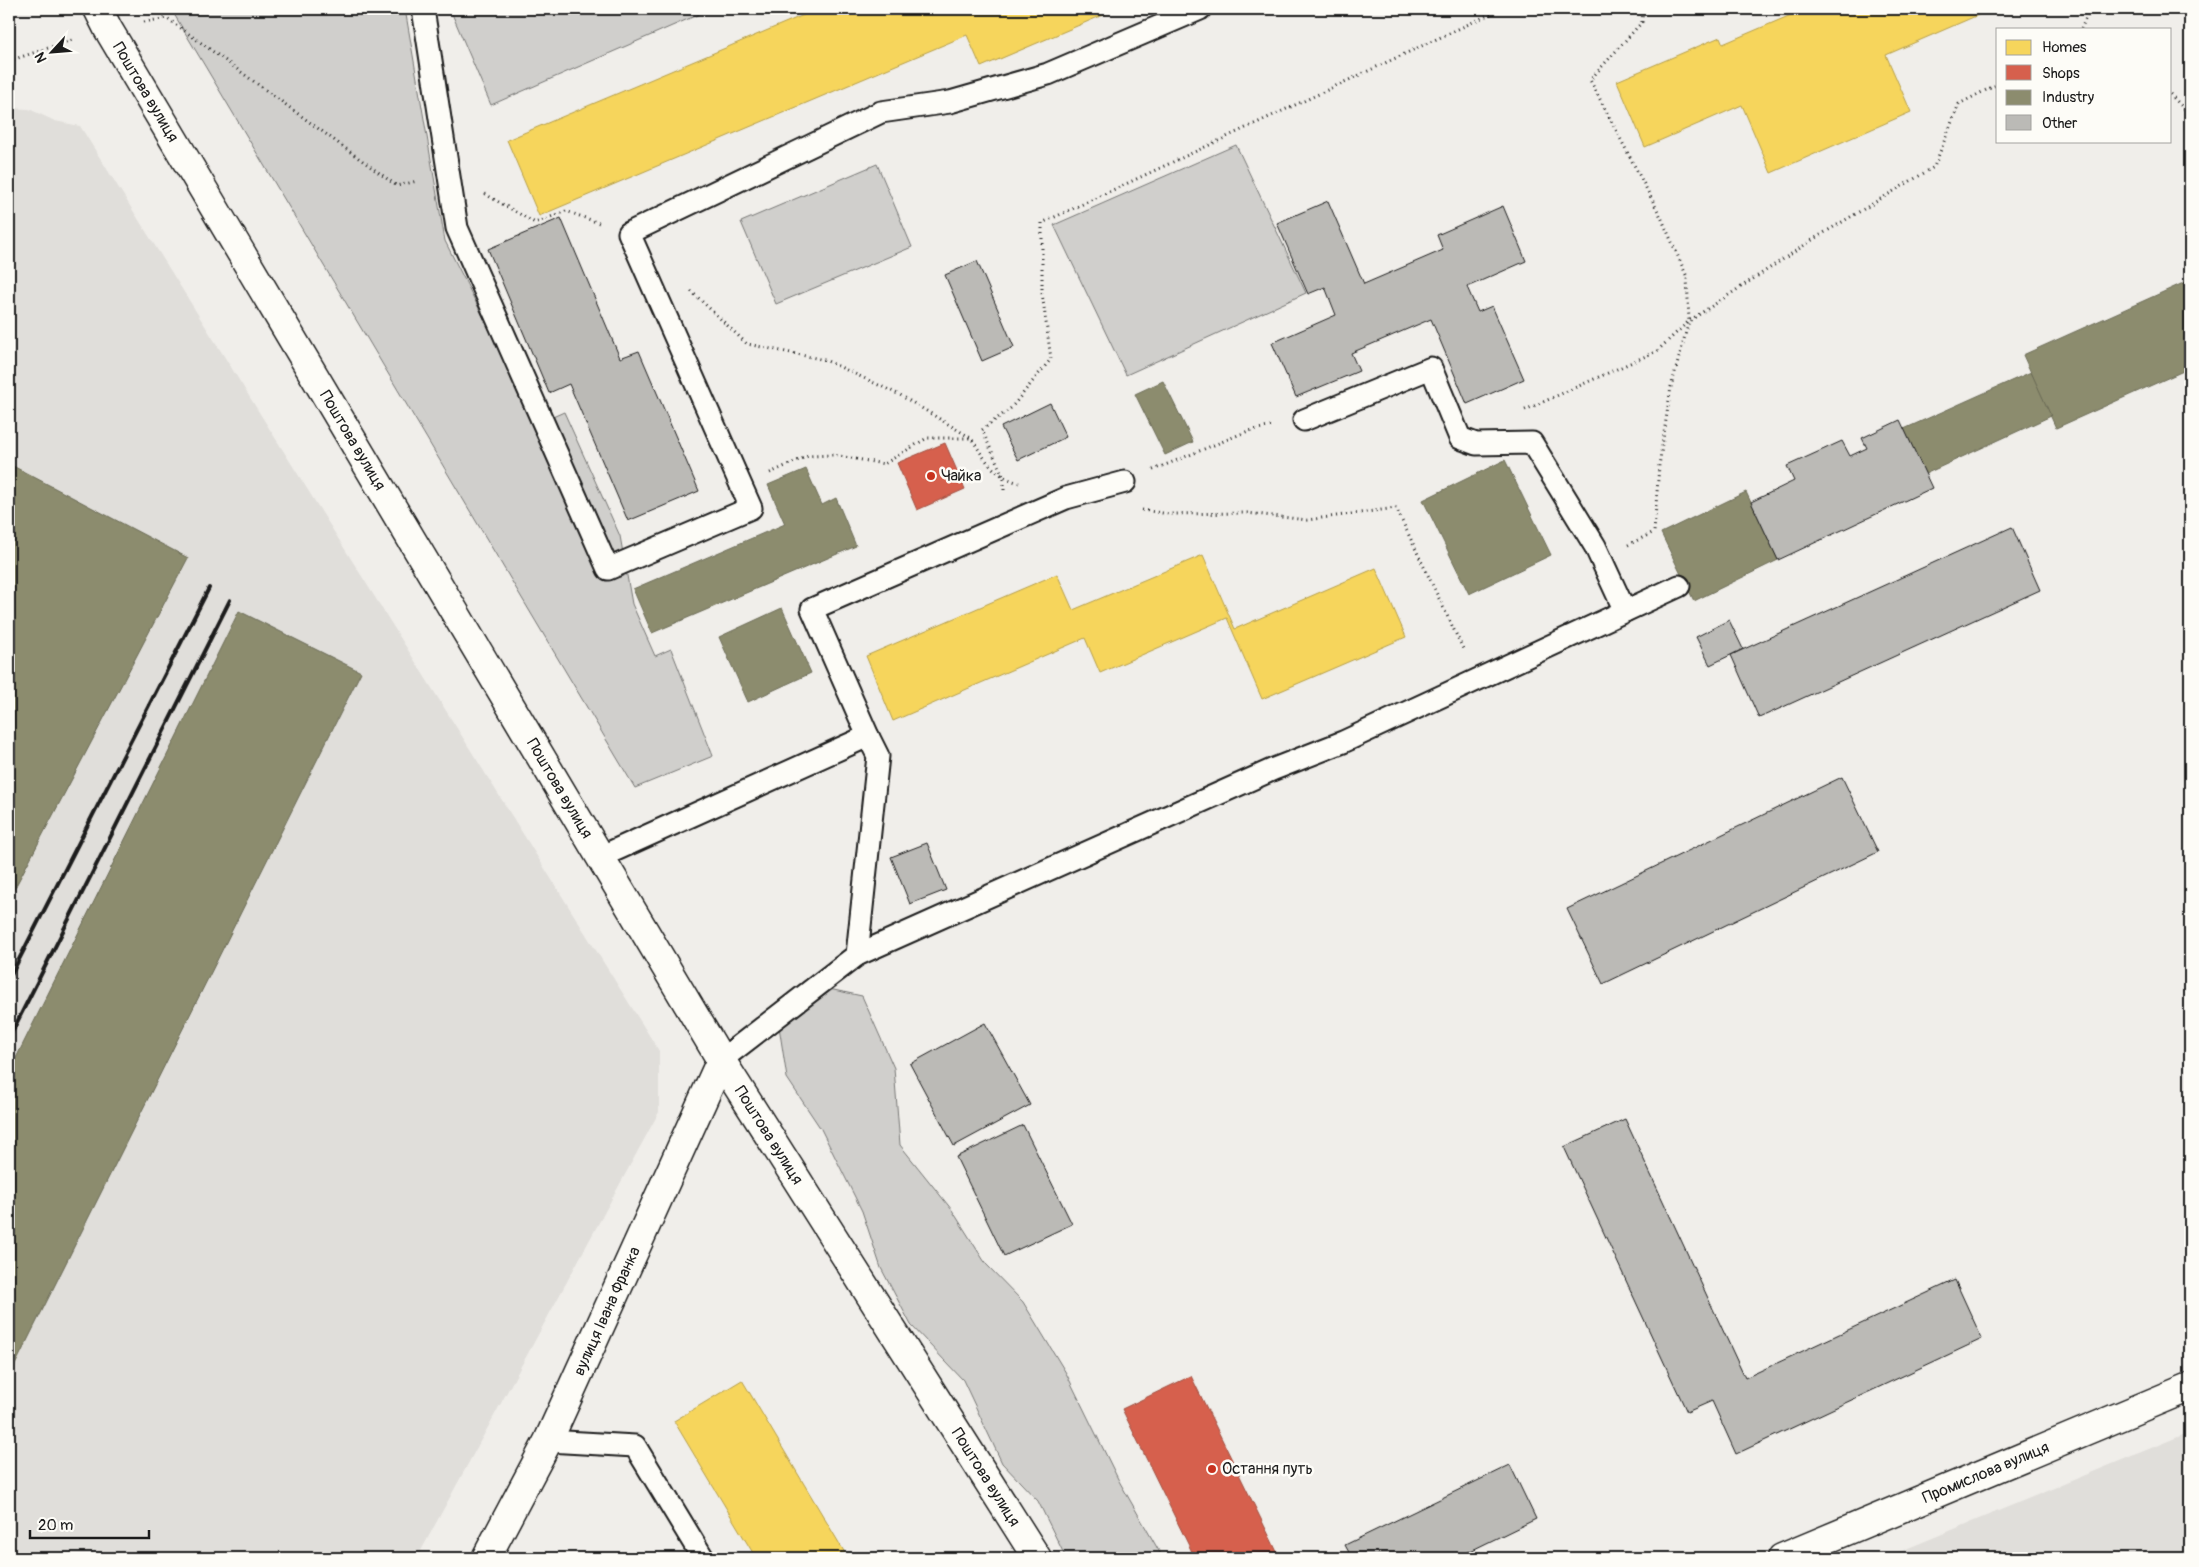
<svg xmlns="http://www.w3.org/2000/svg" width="2199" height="1567" font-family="Pangolin,sans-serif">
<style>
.built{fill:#e0deda}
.green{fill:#d0cfcc;stroke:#767674}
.homes{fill:#f6d55c;stroke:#b59e49}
.shops{fill:#d6604d;stroke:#9e4c3e}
.industry{fill:#8c8c6e;stroke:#6a6a55}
.building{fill:#bbbab6;stroke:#1c1c1c}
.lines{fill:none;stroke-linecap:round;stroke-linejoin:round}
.service-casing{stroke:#1c1c1c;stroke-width:25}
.minor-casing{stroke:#1c1c1c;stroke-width:31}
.path{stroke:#1c1c1c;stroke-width:3;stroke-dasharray:1 4;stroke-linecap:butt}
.service{stroke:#fdfcf7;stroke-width:21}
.minor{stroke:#fdfcf7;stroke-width:28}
.rail{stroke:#1c1c1c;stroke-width:4}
.poi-dot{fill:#c8321e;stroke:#fdfcf7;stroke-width:2}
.labels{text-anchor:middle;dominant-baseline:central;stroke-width:5;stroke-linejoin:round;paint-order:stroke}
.street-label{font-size:16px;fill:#1c1c1c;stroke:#fdfcf7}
.poi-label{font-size:16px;fill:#1c1c1c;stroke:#fdfcf7;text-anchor:start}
</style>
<rect width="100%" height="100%" fill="#f0eeea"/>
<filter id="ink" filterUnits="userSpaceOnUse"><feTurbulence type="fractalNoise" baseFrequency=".02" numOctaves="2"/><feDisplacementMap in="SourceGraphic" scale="10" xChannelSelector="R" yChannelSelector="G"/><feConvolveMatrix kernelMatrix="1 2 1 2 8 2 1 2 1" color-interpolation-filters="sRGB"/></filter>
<g filter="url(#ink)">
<g class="built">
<path d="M9,108L29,109L55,121L80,126L659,1051V1112L417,1558H9Z"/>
<path d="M2190,1432V1558H1884Z"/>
</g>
<g class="green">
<path d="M171,9H405L445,241L537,424L564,412L620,536L632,604L655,656L671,649L713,756L635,788Z"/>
<path d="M450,9H711L491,105Z"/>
<path d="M1236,145L1306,293L1126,375L1054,225Z"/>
<path d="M877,164L912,247L776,304L741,222Z"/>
<path d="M829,989L862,996L894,1068L900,1145L952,1210L986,1264L1023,1302L1066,1373L1119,1481L1163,1558H1066L1038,1501L1002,1463L963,1380L911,1325L881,1268L862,1211L821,1129L787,1078L778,1020Z"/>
</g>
<g class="homes">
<path d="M818,9H1117L981,67L967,35L539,216L507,140Z"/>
<path d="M1805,9H1992L1886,55L1911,112L1771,173L1742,105L1645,147L1617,81L1720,37L1723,44Z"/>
<path d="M1203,555L1235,629L1376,568L1406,637L1262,699L1227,618L1100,673L1085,638L893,721L866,656L1057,574L1073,610Z"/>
<path d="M742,1380L848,1558H756L674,1421Z"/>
</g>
<g class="shops">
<path d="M945,443L965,489L917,510L897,463Z"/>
<path d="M1191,1376L1280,1558H1195L1122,1409Z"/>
</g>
<g class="industry">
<path d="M2190,280V368L2056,428L2023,355Z"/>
<path d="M2031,372L2051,416L1925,474L1904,429Z"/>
<path d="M1163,381L1193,442L1165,455L1135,394Z"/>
<path d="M1505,460L1551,555L1469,594L1423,500Z"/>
<path d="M9,464L188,558L9,899Z"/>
<path d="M806,469L822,505L836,498L856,546L652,633L633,589L785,524L768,485Z"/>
<path d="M1746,492L1778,560L1694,601L1661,533Z"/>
<path d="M782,608L811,673L748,702L719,637Z"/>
<path d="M239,611L361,672L9,1377V1072Z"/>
</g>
<g class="building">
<path d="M1328,201L1364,284L1443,250L1437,235L1503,206L1526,261L1467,287L1478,312L1492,306L1524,379L1467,404L1431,319L1351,353L1359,371L1296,397L1272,343L1336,315L1325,287L1308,294L1277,223Z"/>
<path d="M561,218L620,358L639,351L699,491L628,521L569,384L549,393L488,249Z"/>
<path d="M977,261L1014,347L982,361L945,275Z"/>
<path d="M1050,403L1066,437L1018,460L1001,427Z"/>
<path d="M1900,420L1932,488L1778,560L1751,502L1794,481L1787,466L1842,441L1850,456L1867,448L1862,438Z"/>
<path d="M2012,527L2040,590L1759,718L1731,655Z"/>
<path d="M1729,620L1743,649L1710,665L1696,637Z"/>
<path d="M1842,777L1878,852L1603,984L1567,909Z"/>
<path d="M927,843L946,890L910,904L891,857Z"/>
<path d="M985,1023L1030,1105L954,1146L910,1064Z"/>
<path d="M1625,1119L1745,1378L1955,1280L1982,1339L1736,1454L1712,1401L1687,1412L1564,1147Z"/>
<path d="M1023,1125L1072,1224L1004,1256L956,1157Z"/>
<path d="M1510,1465L1536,1519L1456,1558H1352L1345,1545Z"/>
</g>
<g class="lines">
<defs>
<g id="service">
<path d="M423,9L457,228L608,569L751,508L629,233L881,112L950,102L1048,74L1200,9"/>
<path d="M1304,420L1431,368L1460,438L1476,444L1532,443L1595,546L1625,611"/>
<path d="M600,857L868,736L812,609L1066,498L1125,482"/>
<path d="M857,955L878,756L868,736"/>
<path d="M721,1060L857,955L1274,769L1343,742L1679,586"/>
<path d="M548,1441L635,1446L703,1558"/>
</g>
<g id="minor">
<path id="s1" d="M98,9L108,29L721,1060L1037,1558"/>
<path id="s2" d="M486,1558L548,1441L721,1060"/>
<path id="s3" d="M1782,1558L2190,1387"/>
</g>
</defs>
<use href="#service" class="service-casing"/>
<use href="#minor" class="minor-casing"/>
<g class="path">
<path d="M144,22L167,18L397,186L417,181"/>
<path d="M2081,29L2090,9"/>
<path d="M9,61L75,39"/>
<path d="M2170,94L2190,115"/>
<path d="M485,194L535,223L566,211L599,223"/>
<path d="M691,291L747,344L825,360L900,395L971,438"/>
<path d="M1525,410L1657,351L1689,321L1817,237L1934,167L1959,104L1998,84"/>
<path d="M1153,470L1248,431L1273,426"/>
<path d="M770,473L808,456L834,455L884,464L927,438H971C986,460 991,474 1019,483"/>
<path d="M1004,490V478L982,430L1011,408L1051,359L1042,293V223L1501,9"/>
<path d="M1142,510L1169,514L1247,513L1307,520L1396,508L1464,651"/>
<path d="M1628,545L1654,532L1659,466L1671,387L1689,321L1687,277L1661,217L1590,80L1642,22L1643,9"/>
</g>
<use href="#service" class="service"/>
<use href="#minor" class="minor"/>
<g class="rail">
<path d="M9,979L209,588"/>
<path d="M9,1038L230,600"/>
</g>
</g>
</g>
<g class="poi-dot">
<circle cx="931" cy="476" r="5"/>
<circle cx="1212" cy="1469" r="5"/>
</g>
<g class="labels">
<g class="street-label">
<text stroke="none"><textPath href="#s1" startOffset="96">Поштова вулиця</textPath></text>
<text stroke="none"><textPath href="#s1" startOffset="501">Поштова вулиця</textPath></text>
<text stroke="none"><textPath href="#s1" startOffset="906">Поштова вулиця</textPath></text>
<text stroke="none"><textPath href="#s1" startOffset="1311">Поштова вулиця</textPath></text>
<text stroke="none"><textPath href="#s2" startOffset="275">вулиця Івана Франка</textPath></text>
<text stroke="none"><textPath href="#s3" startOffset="221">Промислова вулиця</textPath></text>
<text stroke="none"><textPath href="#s1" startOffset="1716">Поштова вулиця</textPath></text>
</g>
<g class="poi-label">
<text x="941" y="476">Чайка</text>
<text x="1222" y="1469">Остання путь</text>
</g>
</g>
<rect width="2199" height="1567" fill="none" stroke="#fdfcf7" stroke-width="30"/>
<rect x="15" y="15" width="2169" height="1537" fill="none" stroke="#1c1c1c" stroke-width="2" filter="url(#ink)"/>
<rect x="1996" y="28" width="175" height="115" fill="#fdfcf7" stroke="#a3a29f"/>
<rect x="2006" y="40" width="25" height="15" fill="#f6d55c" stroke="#a3a29f"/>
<text x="2042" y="52" font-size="15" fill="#1c1c1c">Homes</text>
<rect x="2006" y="65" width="25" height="15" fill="#d6604d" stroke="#a3a29f"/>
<text x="2042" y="78" font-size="15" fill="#1c1c1c">Shops</text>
<rect x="2006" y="90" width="25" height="15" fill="#8c8c6e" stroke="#a3a29f"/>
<text x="2042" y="102" font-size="15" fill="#1c1c1c">Industry</text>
<rect x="2006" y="115" width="25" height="15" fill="#bbbab6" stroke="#a3a29f"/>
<text x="2042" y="128" font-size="15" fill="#1c1c1c">Other</text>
<g transform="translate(52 52) rotate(244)" stroke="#fdfcf7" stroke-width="4" paint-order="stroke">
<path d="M0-4L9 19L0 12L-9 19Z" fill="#1c1c1c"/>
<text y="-8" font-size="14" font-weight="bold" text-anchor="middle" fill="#1c1c1c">N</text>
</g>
<path d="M30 1530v8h119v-8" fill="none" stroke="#1c1c1c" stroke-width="2.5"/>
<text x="38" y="1530" font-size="15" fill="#1c1c1c" stroke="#fdfcf7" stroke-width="4" paint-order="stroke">20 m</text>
</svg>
